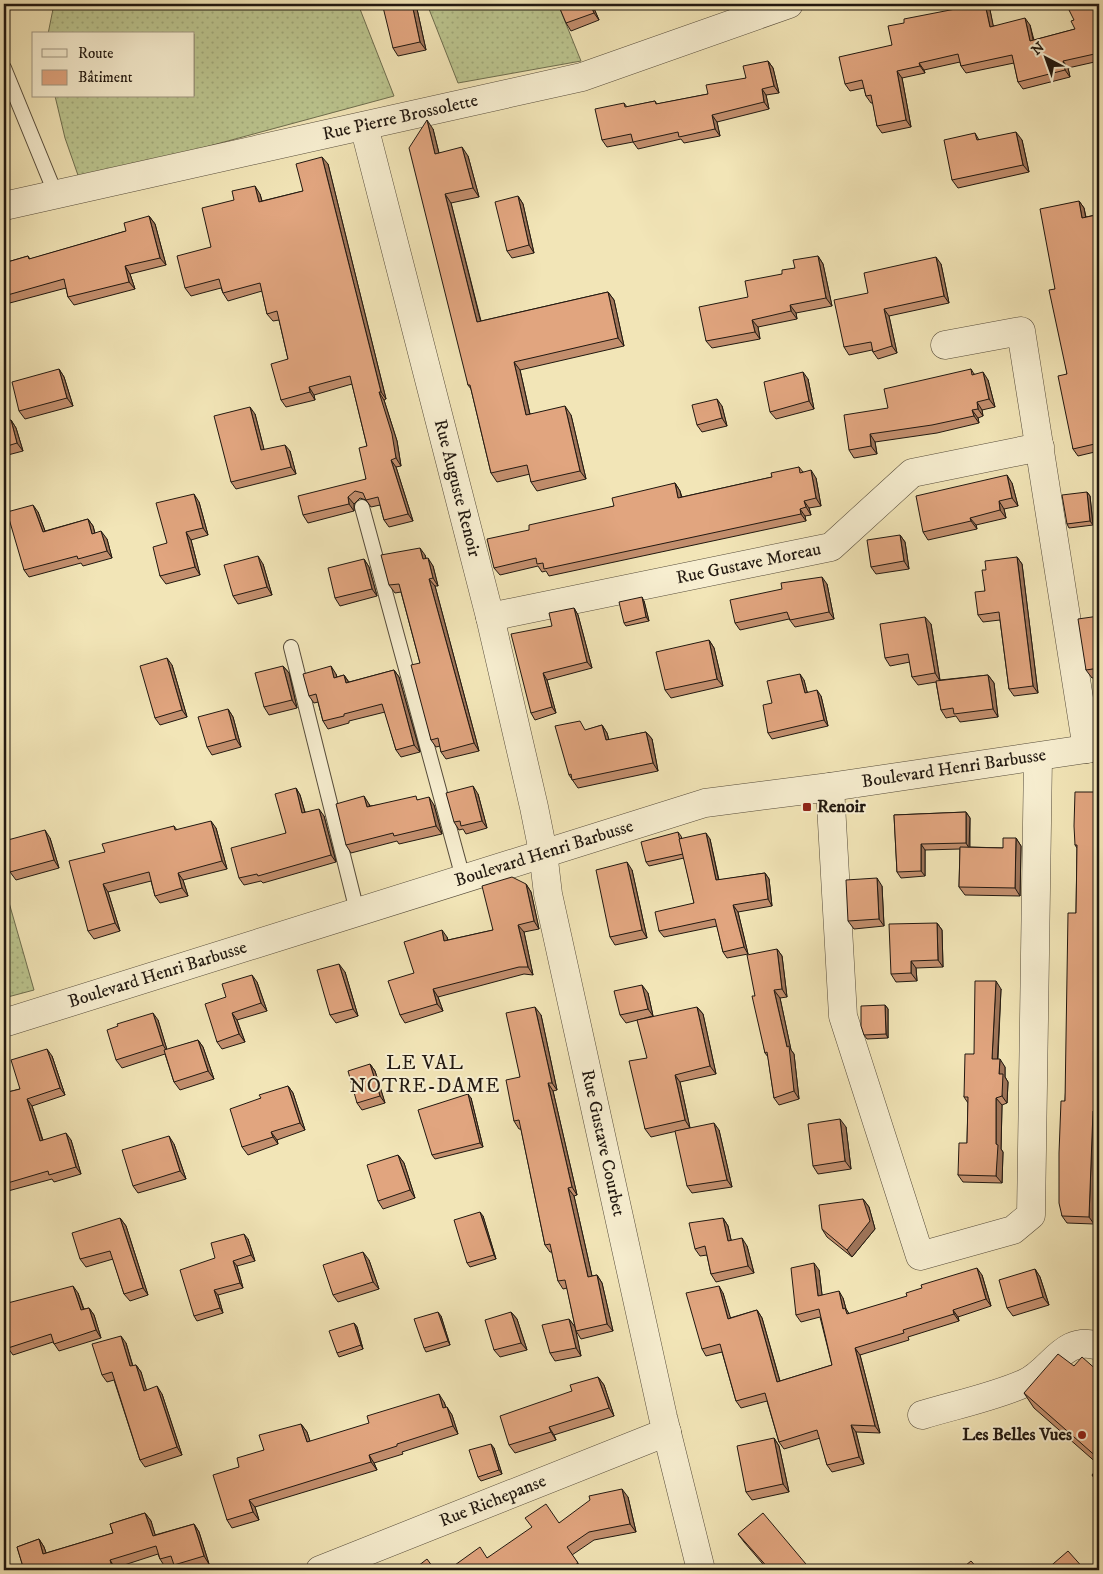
<svg xmlns="http://www.w3.org/2000/svg" width="1103" height="1574" font-family="'IM FELL DW Pica',serif">
<style>
.grass{fill:url(#grass-dots);stroke:#6e6e4f}
.lines{fill:none;stroke-linecap:round;stroke-linejoin:round}
.service-casing{stroke:#554b3a;stroke-width:16}
.minor-casing{stroke:#554b3a;stroke-width:29}
.service{stroke:#f7eed0;stroke-width:14}
.minor{stroke:#f7eed0;stroke-width:28}
.wall{fill:#c28e6d;stroke:#211810}
.shaded-wall{fill:#9e7459;stroke:#211810}
.building{fill:#e1a57f;stroke:#211810}
.poi-dot{fill:#8f2418;stroke:#f7eed0;stroke-width:2}
.labels{text-anchor:middle;dominant-baseline:central;stroke-width:4;stroke-linejoin:round;paint-order:stroke}
.street-label{font-size:18px;fill:#211810;stroke:#f7eed0}
.poi-label{font-size:18px;font-weight:bold;fill:#211810;stroke:#f7eed0;text-anchor:start}
.quarter-label{font-size:20px;letter-spacing:1px;fill:#211810;stroke:#f7eed0}
</style>
<defs>
<pattern id="grass-dots" width="8" height="8" patternUnits="userSpaceOnUse" patternTransform="scale(1.25)"><rect width="8" height="8" fill="#bbc48e"/><path d="M2 2h.1M6 6h.1" fill="none" stroke="#a0a879" stroke-width="1.8" stroke-linecap="round"/></pattern>
</defs>
<rect width="100%" height="100%" fill="#f2e5b7"/>
<filter id="stains"><feTurbulence type="fractalNoise" baseFrequency=".004" numOctaves="4"/><feColorMatrix values="0 0 0 0 .2 0 0 0 0 .09 0 0 0 0 .02 0 0 0 .5 -.17"/></filter>
<radialGradient id="worn" r=".72"><stop offset=".6" stop-color="#630" stop-opacity="0"/><stop offset="1" stop-color="#630" stop-opacity=".3"/></radialGradient>
<g class="grass">
<path d="M54,4H358L394,96L80,181L65,138L55,96H194V34H48Z"/>
<path d="M427,4H558L581,61L458,83Z"/>
<path d="M4,885L34,990L4,998Z"/>
</g>
<g class="lines">
<defs>
<g id="service">
<path d="M4,68L56,195"/>
<path d="M362,507L463,878"/>
<path d="M291,647L357,911"/>
</g>
<g id="minor">
<path id="s1" d="M364,126L490,617L534,807L543,852L548,894L663,1417L701,1570"/>
<path id="s2" d="M4,206L582,77L789,4"/>
<path d="M945,345L1021,331L1087,749"/>
<path id="s3" d="M490,617L831,547L912,473L1040,447"/>
<path d="M830,787L843,1016L920,1256L1013,1230L1031,1215L1038,758"/>
<path id="s4" d="M4,1023L705,803L830,787L1099,747"/>
<path d="M922,1415C955,1405 994,1397 1025,1383C1052,1371 1063,1334 1099,1346"/>
<path id="s5" d="M320,1570L667,1432"/>
</g>
</defs>
<use href="#service" class="service-casing"/>
<use href="#minor" class="minor-casing"/>
<use href="#service" class="service"/>
<use href="#minor" class="minor"/>
</g>
<g class="wall">
<path d="M592,4L599,20L571,31L566,23Z"/>
<path d="M1099,4V61L1068,68L1070,77L1023,89L1018,82L1014,63L966,73L961,66L960,62L924,70L925,73L902,78L911,127L882,133L877,126L873,103H871L866,96L864,88L850,91L845,84L892,45L990,10L993,26L1030,25L1034,40L1075,29Z"/>
<path d="M417,9L426,50L398,56L393,48Z"/>
<path d="M768,61L773,68L779,93L766,95L769,109L717,122L720,136L684,143L681,139L638,149L633,142L607,147L602,140L624,103L627,107L655,101L657,104L708,94L746,78Z"/>
<path d="M433,129L439,153L468,156L479,197L451,203L481,321L608,292L614,300L624,346L520,370L530,414L571,415L586,479L537,491L531,482L530,474L497,482L491,473L471,389L468,385Z"/>
<path d="M975,133L979,140H1022L1029,172L958,188L952,180Z"/>
<path d="M4,145L8,155L4,157Z"/>
<path d="M328,164L386,399L384,400L397,441L401,466L396,467L413,521L389,527L384,520L380,505L371,507L366,500L360,498L354,504V511L308,523L303,515L366,479L367,446L352,384L314,395L315,400L286,407L281,400L288,359L279,320L273,321L267,314L262,291L228,301L223,293L221,288L191,296L185,288L211,247L260,194L262,201L303,191Z"/>
<path d="M518,196L523,204L534,253L512,258L507,251Z"/>
<path d="M1079,201L1084,208L1086,217L1096,215L1099,219V451L1078,456L1073,449L1067,374L1055,289Z"/>
<path d="M149,216L155,224L166,265L130,274L135,289L74,305L68,297L66,288L6,304L4,301V263L28,256L30,259L126,231Z"/>
<path d="M818,256L823,264L832,306L796,313L797,319L758,327L760,339L712,348L706,341L748,297L782,274L795,268Z"/>
<path d="M941,264L949,303L889,316L897,353L878,359L873,352L872,350L849,355L844,347L868,293Z"/>
<path d="M59,369L64,377L73,406L25,419L19,411Z"/>
<path d="M971,369L974,374L988,380L995,407L982,410L983,416L978,418L979,423L937,433L875,442L877,454L854,458L849,450L888,408Z"/>
<path d="M808,379L814,409L776,419L770,412Z"/>
<path d="M722,406L727,426L702,432L697,425Z"/>
<path d="M255,414L264,450L290,451L296,474L236,489L231,482Z"/>
<path d="M11,420L16,428L23,451L4,456V422Z"/>
<path d="M799,467L803,472L816,478L821,506L809,508L811,515L805,516L806,521L549,576L546,571L542,572L538,566L500,575L494,568L529,530L614,506L675,483L680,491L682,497L772,477Z"/>
<path d="M1012,483L1018,506L1004,509L1006,518L976,525L977,529L928,540L923,532Z"/>
<path d="M1087,492L1090,496L1093,525L1069,528L1067,524Z"/>
<path d="M199,502L208,535L191,540L200,575L166,584L160,576L167,543Z"/>
<path d="M38,512L45,531L88,519L93,526L95,533L107,539L112,558L83,566L81,563L29,577L24,570Z"/>
<path d="M900,535L905,542L909,569L876,574L871,567Z"/>
<path d="M425,555L426,558L433,566L438,586H435L479,751L446,759L441,752L440,746L436,747L431,740L420,663L401,592L395,593L389,585Z"/>
<path d="M1017,557L1022,564L1038,693L1014,696L1009,689L1000,620L983,622L978,615L985,591L986,570Z"/>
<path d="M364,559L369,567L377,596L340,606L335,598Z"/>
<path d="M263,564L272,595L238,604L233,596Z"/>
<path d="M827,584L834,619L795,627L789,619L740,630L735,623Z"/>
<path d="M644,601L649,621L626,626L624,623Z"/>
<path d="M574,608L578,615L592,668L547,680L556,713L535,720L531,713L552,626Z"/>
<path d="M1099,616V677L1092,678L1086,670Z"/>
<path d="M931,624L940,680L988,675L994,683L998,717L960,722L956,716L946,718L941,710L936,682L918,685L912,677L910,662L890,666L885,658Z"/>
<path d="M709,640L714,648L723,686L671,698L665,690Z"/>
<path d="M172,665L187,717L160,725L155,718Z"/>
<path d="M283,666L289,673L297,708L269,715L264,707Z"/>
<path d="M394,670L399,677L420,752L401,757L396,750L385,712L349,721V723L328,729L323,721L318,702L314,703L309,696L336,674L337,677L344,675L349,682Z"/>
<path d="M804,680L807,692L821,696L828,726L772,739L768,733L772,703Z"/>
<path d="M228,709L233,717L241,747L212,755L207,747Z"/>
<path d="M602,725L607,733L609,740L646,732L652,739L658,771L578,788L569,775L586,730Z"/>
<path d="M296,788L300,795L305,812L324,816L336,862L263,883L261,881L244,885L239,878L286,833Z"/>
<path d="M1099,792V1118H1098L1094,1224L1067,1223L1062,1216L1065,1101L1076,913L1077,848L1075,845Z"/>
<path d="M478,794L487,828L466,834L463,829L459,830L454,822Z"/>
<path d="M418,800L434,805L442,834L399,844L397,841L351,853L346,845L369,804L370,806Z"/>
<path d="M966,812L970,818V847L1003,848L1016,838L1021,846L1020,896L965,895L959,887L960,849L925,850V876L901,878L897,872L894,815Z"/>
<path d="M174,826L177,830L216,828L227,869L183,880L188,896L160,903L155,896L151,881L108,892L120,931L94,939L88,931L105,852Z"/>
<path d="M678,832L681,836L682,839H710L719,880L765,873L769,879L772,906L738,912L748,954L727,958L723,952L717,926L664,937L659,931L694,903L684,858L649,866L646,862Z"/>
<path d="M50,838L59,868L16,880L10,872Z"/>
<path d="M632,870L647,938L615,945L610,937Z"/>
<path d="M526,884L531,892L539,929L524,932L533,975L524,974L438,997L443,1011L405,1023L400,1015L414,973L447,937L448,940L493,930Z"/>
<path d="M882,886L884,926L854,929L848,921Z"/>
<path d="M937,923L942,930L943,967L916,968L917,981L896,982L891,974Z"/>
<path d="M777,949L782,956L787,997L780,998L791,1050L794,1054L799,1099L779,1105L774,1098L768,1057L765,1053L755,996Z"/>
<path d="M345,972L358,1016L336,1023L330,1015Z"/>
<path d="M257,982L267,1011L237,1020L245,1042L222,1049L217,1042L226,997Z"/>
<path d="M1001,989L998,1059L1005,1067V1077L1008,1082L1007,1103L1002,1105L1001,1149L1003,1152L1002,1183L963,1182L958,1175L967,1143L968,1103L964,1097L974,1054Z"/>
<path d="M648,993L653,1016L626,1023L620,1015Z"/>
<path d="M885,1005L888,1009V1038L867,1039L864,1035Z"/>
<path d="M697,1007L703,1014L716,1074L680,1082L690,1128L651,1137L645,1129L647,1058Z"/>
<path d="M541,1015L557,1090L553,1091L577,1195L574,1196L592,1276L597,1275L602,1283L613,1331L581,1339L576,1331L567,1288L563,1289L558,1281L552,1252H550L545,1245L521,1129H519L514,1121L520,1077Z"/>
<path d="M158,1020L167,1050L198,1040L203,1047L214,1079L180,1090L174,1082L165,1054L122,1068L116,1060Z"/>
<path d="M52,1056L65,1095L32,1106L43,1140H71L81,1174L54,1182L52,1179L8,1191L4,1185V1093L20,1089Z"/>
<path d="M370,1064L375,1071L385,1103L362,1110L357,1103Z"/>
<path d="M288,1086L293,1093L305,1130L277,1140L278,1144L248,1155L242,1147L261,1098Z"/>
<path d="M471,1098L483,1147L435,1159L432,1155Z"/>
<path d="M846,1127L851,1169L818,1174L813,1166Z"/>
<path d="M719,1130L732,1187L692,1193L687,1186Z"/>
<path d="M174,1144L186,1179L138,1193L133,1186Z"/>
<path d="M398,1155L404,1163L415,1198L383,1209L378,1201Z"/>
<path d="M863,1199L869,1207L875,1229L852,1257L827,1237L822,1229Z"/>
<path d="M483,1216L496,1259L470,1267L467,1263Z"/>
<path d="M120,1218L126,1226L148,1295L130,1301L124,1294L113,1259L86,1267L80,1259Z"/>
<path d="M723,1218L728,1226L731,1240L747,1246L754,1273L716,1282L711,1274L707,1255L700,1256L695,1249Z"/>
<path d="M4,1219L9,1237L4,1239Z"/>
<path d="M248,1239L255,1261L237,1266L243,1288L218,1295L223,1313L197,1321L194,1316Z"/>
<path d="M369,1260L379,1289L338,1302L333,1295Z"/>
<path d="M1035,1269L1040,1277L1049,1305L1013,1316L1007,1308Z"/>
<path d="M819,1270L822,1295L843,1298L846,1309L849,1314L982,1275L991,1306L958,1317L959,1321L908,1337L909,1340L860,1355L880,1433L856,1432L864,1464L832,1472L827,1465L820,1438L784,1449L779,1442L767,1401L741,1408L736,1401L722,1352L706,1356L702,1349L723,1293L730,1318L757,1310L762,1318L780,1381L832,1365L820,1317L801,1322L796,1315Z"/>
<path d="M78,1293L84,1309L89,1308L94,1315L101,1338L59,1351L53,1342L13,1355L8,1348Z"/>
<path d="M511,1312L517,1319L527,1350L500,1357L494,1350Z"/>
<path d="M441,1316L450,1345L426,1352L424,1348Z"/>
<path d="M569,1319L575,1327L581,1356L555,1361L550,1353Z"/>
<path d="M354,1323L357,1327L363,1349L339,1357L337,1353Z"/>
<path d="M126,1343L133,1366L136,1365L141,1372L146,1390L162,1394L182,1455L145,1467L140,1460L114,1380L107,1382L102,1375Z"/>
<path d="M1074,1366L1099,1372V1465L1034,1408L1024,1393Z"/>
<path d="M598,1377L604,1385L614,1416L554,1435L556,1440L515,1453L509,1445L572,1391Z"/>
<path d="M444,1402L446,1407L452,1415L458,1434L402,1452L403,1454L374,1463L377,1470L255,1507L259,1520L232,1528L227,1520L239,1467L301,1424L307,1432L310,1442Z"/>
<path d="M774,1438L779,1446L789,1492L752,1500L746,1492Z"/>
<path d="M494,1448L502,1474L481,1481L478,1477Z"/>
<path d="M1099,1467V1486L1092,1475Z"/>
<path d="M628,1497L636,1532L594,1540L572,1555L583,1570H448L487,1558L559,1523Z"/>
<path d="M145,1513L151,1521L155,1535L194,1524L199,1532L209,1564L187,1570H177L174,1564L165,1567L160,1559L158,1554L115,1568L116,1570H24L17,1547L39,1539L44,1547L46,1553L113,1533L110,1524Z"/>
<path d="M738,1534L811,1570H768L744,1542Z"/>
</g>
<g class="shaded-wall">
<path d="M412,4H413L417,9L426,50L420,42Z"/>
<path d="M590,4H592L599,20L594,13Z"/>
<path d="M985,4L990,10L995,34L990,27Z"/>
<path d="M1096,8L1099,13V22Z"/>
<path d="M1025,18L1030,25L1035,49L1030,41Z"/>
<path d="M768,61L773,68L779,93L774,86Z"/>
<path d="M1063,61L1068,68L1070,77L1065,70Z"/>
<path d="M919,63L924,70L925,73L920,66Z"/>
<path d="M897,71L902,78L911,127L906,120Z"/>
<path d="M762,89L766,95L769,109L764,102Z"/>
<path d="M712,115L717,122L720,136L715,129Z"/>
<path d="M427,120L433,129L441,162L435,154Z"/>
<path d="M1016,132L1022,140L1029,172L1023,165Z"/>
<path d="M4,145L8,155L4,150Z"/>
<path d="M462,147L468,156L479,197L473,188Z"/>
<path d="M322,157L328,164L386,399L381,392Z"/>
<path d="M255,186L260,194L264,209L259,202Z"/>
<path d="M445,194L451,203L483,331L477,322Z"/>
<path d="M518,196L523,204L534,253L529,245Z"/>
<path d="M1079,201L1084,208L1087,225L1082,218Z"/>
<path d="M1096,215L1099,219V232Z"/>
<path d="M149,216L155,224L166,265L160,258Z"/>
<path d="M1094,236L1099,243V262Z"/>
<path d="M818,256L823,264L832,306L826,298Z"/>
<path d="M936,257L941,264L949,303L944,296Z"/>
<path d="M125,266L130,274L135,289L129,282Z"/>
<path d="M608,292L614,300L624,346L618,338Z"/>
<path d="M790,305L796,313L797,319L791,311Z"/>
<path d="M884,309L889,316L897,353L892,346Z"/>
<path d="M752,320L758,327L760,339L755,332Z"/>
<path d="M514,362L520,370L532,424L526,415Z"/>
<path d="M59,369L64,377L73,406L67,398Z"/>
<path d="M803,372L808,379L814,409L809,401Z"/>
<path d="M983,372L988,380L995,407L989,399Z"/>
<path d="M309,387L314,395L315,400L310,392Z"/>
<path d="M379,392L384,400L397,441L401,466L396,458Z"/>
<path d="M717,399L722,406L727,426L722,418Z"/>
<path d="M977,402L982,410L983,416L978,409Z"/>
<path d="M565,406L571,415L586,479L580,471Z"/>
<path d="M250,407L255,414L266,457L261,450Z"/>
<path d="M972,410L978,418L979,423L974,416Z"/>
<path d="M11,420L16,428L23,451L17,443Z"/>
<path d="M870,434L875,442L877,454L871,446Z"/>
<path d="M285,445L290,451L296,474L291,467Z"/>
<path d="M391,460L396,467L413,521L408,514Z"/>
<path d="M811,470L816,478L821,506L816,498Z"/>
<path d="M1007,475L1012,483L1018,506L1012,498Z"/>
<path d="M675,483L680,491L683,505L678,498Z"/>
<path d="M1087,492L1090,496L1093,525L1090,521Z"/>
<path d="M194,494L199,502L208,535L203,528Z"/>
<path d="M348,497L354,504V511L349,504Z"/>
<path d="M804,501L809,508L811,515L806,507Z"/>
<path d="M999,501L1004,509L1006,518L1000,510Z"/>
<path d="M33,505L38,512L48,539L43,532Z"/>
<path d="M800,509L805,516L806,521L801,514Z"/>
<path d="M970,518L976,525L977,529L971,521Z"/>
<path d="M88,519L93,526L97,542L92,534Z"/>
<path d="M101,531L107,539L112,558L107,551Z"/>
<path d="M186,532L191,540L200,575L195,567Z"/>
<path d="M900,535L905,542L909,569L904,561Z"/>
<path d="M420,548L425,555L428,567L423,559Z"/>
<path d="M258,556L263,564L272,595L267,587Z"/>
<path d="M1017,557L1022,564L1038,693L1033,686Z"/>
<path d="M428,558L433,566L438,586L433,578Z"/>
<path d="M364,559L369,567L377,596L372,589Z"/>
<path d="M822,577L827,584L834,619L829,612Z"/>
<path d="M429,579L435,586L479,751L474,743Z"/>
<path d="M642,597L644,601L649,621L646,617Z"/>
<path d="M574,608L578,615L592,668L587,662Z"/>
<path d="M925,617L931,624L940,681L935,673Z"/>
<path d="M709,640L714,648L723,686L717,679Z"/>
<path d="M167,658L172,665L187,717L182,710Z"/>
<path d="M283,666L289,673L297,708L292,700Z"/>
<path d="M331,666L336,674L339,685L334,678Z"/>
<path d="M394,670L399,677L420,752L414,745Z"/>
<path d="M543,673L547,680L556,713L552,707Z"/>
<path d="M800,674L804,680L809,699L805,693Z"/>
<path d="M344,675L349,683H346Z"/>
<path d="M988,675L994,683L998,717L993,709Z"/>
<path d="M817,690L821,696L828,726L824,720Z"/>
<path d="M228,709L233,717L241,747L236,739Z"/>
<path d="M602,725L607,733L611,748L606,740Z"/>
<path d="M646,732L652,739L658,771L653,763Z"/>
<path d="M473,786L478,794L487,828L482,821Z"/>
<path d="M296,788L300,795L307,820L302,813Z"/>
<path d="M364,796L369,804L372,815L367,807Z"/>
<path d="M429,797L434,805L442,834L436,826Z"/>
<path d="M319,809L324,816L336,862L331,855Z"/>
<path d="M966,812L970,818L969,848L966,843Z"/>
<path d="M211,821L216,828L227,869L222,861Z"/>
<path d="M45,830L50,838L59,868L54,860Z"/>
<path d="M706,833L710,839L720,887L716,880Z"/>
<path d="M1016,838L1021,846L1020,896L1015,888Z"/>
<path d="M921,844L925,850V876L921,871Z"/>
<path d="M627,862L632,870L647,938L642,930Z"/>
<path d="M178,873L183,880L188,896L182,888Z"/>
<path d="M765,873L769,879L772,906L768,899Z"/>
<path d="M877,878L882,886L884,926L879,919Z"/>
<path d="M103,884L108,892L120,931L115,923Z"/>
<path d="M526,884L531,892L539,929L534,921Z"/>
<path d="M733,905L738,912L748,954L744,947Z"/>
<path d="M937,923L942,930L943,967L938,960Z"/>
<path d="M1099,924V1091L1097,1088L1095,1036Z"/>
<path d="M518,925L524,932L533,975L528,967Z"/>
<path d="M442,930L447,937L449,948L444,941Z"/>
<path d="M777,949L782,956L787,997L782,989Z"/>
<path d="M911,961L916,968L917,981L911,973Z"/>
<path d="M339,964L345,972L358,1016L353,1009Z"/>
<path d="M252,975L257,982L267,1011L261,1003Z"/>
<path d="M996,981L1001,989L997,1067L992,1059Z"/>
<path d="M642,985L648,993L653,1016L648,1009Z"/>
<path d="M433,989L438,997L443,1011L437,1004Z"/>
<path d="M774,990L780,998L791,1050L794,1054L799,1099L794,1091L787,1047Z"/>
<path d="M885,1005L888,1009V1038L886,1034Z"/>
<path d="M535,1007L541,1015L557,1090L552,1083Z"/>
<path d="M697,1007L703,1014L716,1074L710,1066Z"/>
<path d="M153,1013L158,1020L168,1053L163,1045Z"/>
<path d="M232,1013L237,1020L245,1042L239,1034Z"/>
<path d="M198,1040L203,1047L214,1079L208,1071Z"/>
<path d="M47,1049L52,1056L65,1095L60,1088Z"/>
<path d="M1000,1059L1005,1067V1077L1008,1082L1007,1103L1002,1096L999,1074Z"/>
<path d="M370,1064L375,1071L385,1103L380,1096Z"/>
<path d="M675,1075L680,1082L690,1128L685,1120Z"/>
<path d="M548,1083L553,1091L577,1195L572,1187Z"/>
<path d="M288,1086L293,1093L305,1130L300,1123Z"/>
<path d="M468,1094L471,1098L483,1147L480,1143Z"/>
<path d="M996,1098L1002,1105L1001,1149L1003,1152L1002,1183L996,1176Z"/>
<path d="M27,1099L32,1106L45,1148L40,1141Z"/>
<path d="M1093,1111L1098,1118L1094,1224L1089,1217Z"/>
<path d="M840,1119L846,1127L851,1169L845,1161Z"/>
<path d="M714,1123L719,1130L732,1187L727,1180Z"/>
<path d="M271,1132L277,1140L278,1144L273,1137Z"/>
<path d="M66,1133L71,1140L81,1174L76,1167Z"/>
<path d="M169,1136L174,1144L186,1179L180,1171Z"/>
<path d="M398,1155L404,1163L415,1198L410,1190Z"/>
<path d="M568,1188L574,1196L594,1285L588,1277Z"/>
<path d="M863,1199L869,1207L875,1229L852,1257L847,1250Z"/>
<path d="M480,1212L483,1216L496,1259L494,1255Z"/>
<path d="M120,1218L126,1226L148,1295L143,1288Z"/>
<path d="M723,1218L728,1226L733,1249L728,1241Z"/>
<path d="M4,1219L9,1237L4,1228Z"/>
<path d="M244,1234L248,1239L255,1261L251,1255Z"/>
<path d="M742,1238L747,1246L754,1273L748,1266Z"/>
<path d="M363,1252L369,1260L379,1289L373,1282Z"/>
<path d="M233,1261L237,1266L243,1288L240,1283Z"/>
<path d="M814,1263L819,1270L823,1303L818,1296Z"/>
<path d="M977,1268L982,1275L991,1306L986,1299Z"/>
<path d="M1035,1269L1040,1277L1049,1305L1043,1297Z"/>
<path d="M597,1275L602,1283L613,1331L607,1324Z"/>
<path d="M73,1286L78,1293L86,1317L81,1310Z"/>
<path d="M719,1286L723,1293L733,1326L728,1319Z"/>
<path d="M214,1290L218,1295L223,1313L220,1308Z"/>
<path d="M839,1291L843,1298L846,1309L850,1315L852,1321L843,1309Z"/>
<path d="M89,1308L94,1315L101,1338L96,1330Z"/>
<path d="M757,1310L762,1318L782,1389L777,1382Z"/>
<path d="M953,1310L958,1317L959,1321L954,1314Z"/>
<path d="M438,1312L441,1316L450,1345L448,1341Z"/>
<path d="M511,1312L517,1319L527,1350L521,1343Z"/>
<path d="M569,1319L575,1327L581,1356L576,1348Z"/>
<path d="M354,1323L357,1327L363,1349L361,1345Z"/>
<path d="M121,1336L126,1343L135,1374L130,1366Z"/>
<path d="M855,1348L860,1355L880,1433L875,1426Z"/>
<path d="M136,1365L141,1372L149,1398L144,1391Z"/>
<path d="M598,1377L604,1385L614,1416L609,1408Z"/>
<path d="M157,1386L162,1394L182,1455L177,1447Z"/>
<path d="M439,1394L444,1402L449,1416L443,1408Z"/>
<path d="M447,1407L452,1415L458,1434L453,1426Z"/>
<path d="M301,1424L307,1432L313,1450L307,1442Z"/>
<path d="M851,1425L856,1432L864,1464L859,1457Z"/>
<path d="M549,1427L554,1435L556,1440L551,1432Z"/>
<path d="M774,1438L779,1446L789,1492L783,1484Z"/>
<path d="M491,1444L494,1448L502,1474L499,1470Z"/>
<path d="M369,1455L374,1463L377,1470L371,1462Z"/>
<path d="M622,1489L628,1497L636,1532L630,1524Z"/>
<path d="M249,1500L255,1507L259,1520L253,1512Z"/>
<path d="M145,1513L151,1521L158,1544L153,1536Z"/>
<path d="M194,1524L199,1532L209,1564L204,1556Z"/>
<path d="M39,1539L44,1547L49,1561L43,1554Z"/>
<path d="M110,1560L115,1568L116,1570H113Z"/>
</g>
<g class="building">
<path d="M399,4H412L420,42L393,48L383,7Z"/>
<path d="M558,4H590L594,13L566,23Z"/>
<path d="M981,4H985L990,27L1025,18L1030,41L1075,29L1071,21L1074,20L1066,4H1099V6L1096,8L1099,22V53L1063,61L1065,70L1018,82L1012,55L961,66L958,54L919,63L920,66L897,71L906,120L877,126L871,95L866,96L862,80L845,84L839,57L892,45L888,26L904,23V19Z"/>
<path d="M768,61L774,86L762,89L764,102L712,115L715,129L679,137L678,132L633,142L631,134L602,140L595,109L624,103L625,107L655,101L656,104L708,94L706,85L746,78L743,66Z"/>
<path d="M427,120L435,154L462,147L473,188L445,194L477,322L608,292L618,338L514,362L526,415L565,406L580,471L531,482L527,465L491,473L470,385H468L409,148Z"/>
<path d="M1016,132L1023,165L952,180L944,140L975,133L977,140Z"/>
<path d="M322,157L381,392H379L392,434L396,458L391,460L408,514L384,520L378,497L366,500L363,493L355,491L348,497L349,504L303,515L298,496L366,479L359,448L367,446L350,376L309,387L310,392L281,400L271,364L288,359L277,311L267,314L260,283L223,293L219,279L185,288L177,256L211,247L202,208L234,200L232,191L255,186L259,202L303,191L296,164Z"/>
<path d="M518,196L529,245L507,251L495,202Z"/>
<path d="M1079,201L1082,218L1096,215L1099,232V235L1094,236L1099,262V443L1073,449L1058,376L1067,374L1049,290L1055,289L1040,209Z"/>
<path d="M149,216L160,258L125,266L129,282L68,297L64,279L4,296V263L28,256L29,259L126,231L124,223Z"/>
<path d="M818,256L826,298L790,305L791,311L752,320L755,332L706,341L699,307L748,297L745,281L782,274V270L795,268L793,260Z"/>
<path d="M936,257L944,296L884,309L892,346L873,352L871,342L844,347L834,300L868,293L864,273Z"/>
<path d="M59,369L67,398L19,411L12,382Z"/>
<path d="M971,369L972,375L983,372L989,399L977,402L978,409L972,410L974,416L932,425L870,434L871,446L849,450L844,415L888,408L884,389Z"/>
<path d="M803,372L809,401L770,412L764,382Z"/>
<path d="M717,399L722,418L697,425L692,405Z"/>
<path d="M250,407L261,450L285,445L291,467L231,482L214,416Z"/>
<path d="M11,420L17,443L4,447V422Z"/>
<path d="M799,467L800,473L811,470L816,498L804,501L806,507L800,509L801,514L544,569L543,563L537,564L536,558L494,568L487,539L529,530V525L614,506L612,498L675,483L678,498L772,477L771,473Z"/>
<path d="M1007,475L1012,498L999,501L1000,510L970,518L971,521L923,532L916,496Z"/>
<path d="M1087,492L1090,521L1067,524L1062,495Z"/>
<path d="M194,494L203,528L186,532L195,567L160,576L153,547L167,543L156,503Z"/>
<path d="M33,505L43,532L88,519L92,534L101,531L107,551L78,559L77,556L24,570L7,512Z"/>
<path d="M900,535L904,561L871,567L867,540Z"/>
<path d="M420,548L423,559L428,558L433,578L429,579L474,743L441,752L438,738L431,740L411,665L420,663L399,584L389,585L381,555Z"/>
<path d="M258,556L267,587L233,596L224,565Z"/>
<path d="M1017,557L1033,686L1009,689L999,612L978,615L975,592L985,591L982,570H986L985,561Z"/>
<path d="M364,559L372,589L335,598L328,568Z"/>
<path d="M822,577L829,612L790,620L787,612L735,623L730,600L782,589L781,583Z"/>
<path d="M642,597L646,617L624,623L619,602Z"/>
<path d="M574,608L587,662L543,673L552,707L531,713L511,634L552,626L549,613Z"/>
<path d="M1099,616V668L1086,670L1078,619Z"/>
<path d="M925,617L935,673L912,677L908,654L885,658L880,624Z"/>
<path d="M709,640L717,679L665,690L656,652Z"/>
<path d="M167,658L182,710L155,718L140,666Z"/>
<path d="M283,666L292,700L264,707L255,673Z"/>
<path d="M331,666L334,678L344,675L346,683L394,670L414,745L396,750L382,704L344,714V716L323,721L316,694L309,696L303,674Z"/>
<path d="M800,674L805,693L817,690L824,720L768,733L763,705L772,703L767,681Z"/>
<path d="M988,675L993,709L954,714L953,708L941,710L936,681Z"/>
<path d="M228,709L236,739L207,747L198,717Z"/>
<path d="M580,721L585,730L602,725L606,740L646,732L653,763L572,780L571,774L569,775L555,726Z"/>
<path d="M473,786L482,821L461,826L460,821L454,822L446,793Z"/>
<path d="M296,788L302,813L319,809L331,855L258,876L257,874L239,878L231,848L286,833L275,794Z"/>
<path d="M1075,792H1099V924L1095,1036L1097,1088H1099V1111H1093L1089,1217L1062,1216L1059,1203V1153L1061,1101H1065L1068,913H1076L1077,845H1075L1074,826Z"/>
<path d="M364,796L367,807L416,796L417,800L429,797L436,826L394,836L393,833L346,845L336,804Z"/>
<path d="M966,812V843L921,844V871L897,872L894,815Z"/>
<path d="M211,821L222,861L178,873L182,888L155,896L149,872L103,884L115,923L88,931L69,861L105,852L102,844L174,826L175,830Z"/>
<path d="M45,830L54,860L10,872L4,849V841Z"/>
<path d="M678,832L683,854L646,862L641,842Z"/>
<path d="M706,833L716,880L765,873L768,899L733,905L744,947L723,952L715,919L659,931L655,912L694,903L679,839Z"/>
<path d="M1003,838H1016L1015,888L959,887L960,847L1003,848Z"/>
<path d="M627,862L642,930L610,937L596,870Z"/>
<path d="M512,877L526,884L534,921L518,925L528,967H519L433,989L437,1004L400,1015L388,981L414,973L404,942L442,930L444,941L493,930L482,886Z"/>
<path d="M877,878L879,919L848,921L846,880Z"/>
<path d="M937,923L938,960L911,961V973L891,974L889,924Z"/>
<path d="M777,949L782,989L774,990L787,1047L789,1046L794,1091L774,1098L767,1052L765,1053L752,996H755L747,955Z"/>
<path d="M339,964L353,1009L330,1015L317,970Z"/>
<path d="M252,975L261,1003L232,1013L239,1034L217,1042L205,1004L226,997L222,984Z"/>
<path d="M975,981H996L992,1059H1000L999,1074H1003L1002,1096L996,1098V1144L998,1145L996,1176L958,1175L959,1143H967L968,1097H964L965,1054H974Z"/>
<path d="M642,985L648,1009L620,1015L614,991Z"/>
<path d="M885,1005L886,1034L864,1035L861,1026V1006Z"/>
<path d="M535,1007L552,1083H548L572,1187L568,1188L588,1277L597,1275L607,1324L576,1331L565,1280L558,1281L550,1244L545,1245L519,1120L514,1121L506,1080L520,1077L506,1013Z"/>
<path d="M697,1007L710,1066L675,1075L685,1120L645,1129L629,1061L647,1058L637,1020Z"/>
<path d="M153,1013L163,1045L116,1060L107,1030L118,1026L117,1024Z"/>
<path d="M198,1040L208,1071L174,1082L164,1050Z"/>
<path d="M47,1049L60,1088L27,1099L40,1141L66,1133L76,1167L49,1175L48,1171L4,1184V1093L20,1089L11,1060Z"/>
<path d="M370,1064L380,1096L357,1103L348,1071Z"/>
<path d="M288,1086L300,1123L271,1132L273,1137L242,1147L230,1109L261,1098L259,1095Z"/>
<path d="M468,1094L480,1143L432,1155L418,1110Z"/>
<path d="M840,1119L845,1161L813,1166L808,1124Z"/>
<path d="M714,1123L727,1180L687,1186L675,1131Z"/>
<path d="M169,1136L180,1171L133,1186L122,1150Z"/>
<path d="M398,1155L410,1190L378,1201L367,1165Z"/>
<path d="M863,1199L870,1221L847,1250L822,1229L819,1205Z"/>
<path d="M480,1212L494,1255L467,1263L454,1220Z"/>
<path d="M120,1218L143,1288L124,1294L110,1251L80,1259L72,1233Z"/>
<path d="M723,1218L728,1241L742,1238L748,1266L711,1274L705,1246L695,1249L689,1223Z"/>
<path d="M244,1234L251,1255L233,1261L240,1283L214,1290L220,1308L194,1316L180,1270L215,1258L211,1243Z"/>
<path d="M363,1252L373,1282L333,1295L323,1265Z"/>
<path d="M814,1263L818,1296L839,1291L843,1309L845,1308L847,1314L907,1296L906,1293L922,1288L921,1285L977,1268L986,1299L953,1310L954,1314L903,1330L904,1333L855,1348L875,1426L851,1425L859,1457L827,1465L817,1430L779,1442L765,1393L736,1401L720,1344L702,1349L686,1293L719,1286L728,1319L757,1310L777,1382L832,1365L819,1309L796,1315L791,1268Z"/>
<path d="M1035,1269L1043,1297L1007,1308L999,1280Z"/>
<path d="M73,1286L81,1310L89,1308L96,1330L54,1344L51,1334L8,1348L4,1334V1304Z"/>
<path d="M438,1312L448,1341L424,1348L414,1319Z"/>
<path d="M511,1312L521,1343L494,1350L485,1320Z"/>
<path d="M569,1319L576,1348L550,1353L542,1325Z"/>
<path d="M354,1323L361,1345L337,1353L329,1331Z"/>
<path d="M121,1336L130,1366L136,1365L144,1391L157,1386L177,1447L140,1460L112,1372L102,1375L92,1344Z"/>
<path d="M1058,1354L1074,1366L1082,1357L1099,1372V1459L1024,1393Z"/>
<path d="M598,1377L609,1408L549,1427L551,1432L509,1445L500,1416L572,1391L570,1385Z"/>
<path d="M439,1394L443,1408L447,1407L453,1426L397,1444V1446L369,1455L371,1462L249,1500L253,1512L227,1520L213,1475L239,1467L237,1458L264,1450L259,1435L301,1424L307,1442L369,1423L367,1416Z"/>
<path d="M774,1438L783,1484L746,1492L737,1446Z"/>
<path d="M491,1444L499,1470L478,1477L469,1450Z"/>
<path d="M1099,1467V1481L1092,1475Z"/>
<path d="M622,1489L630,1524L589,1532L567,1547L578,1563L568,1570H448L480,1547L487,1558L532,1527L525,1518L546,1504L559,1523L590,1500L589,1496Z"/>
<path d="M145,1513L153,1536L194,1524L204,1556L174,1565L171,1556L160,1559L156,1546L110,1560L113,1570H24L17,1547L39,1539L43,1554L113,1533L110,1524Z"/>
<path d="M763,1513L811,1570H770L738,1534Z"/>
<path d="M1068,1551L1085,1570H1046Z"/>
<path d="M427,1559L435,1570H413Z"/>
<path d="M971,1561L979,1570H960Z"/>
</g>
<g class="poi-dot">
<rect x="802" y="802" width="10" height="10" rx="2.5"/>
<circle cx="1082" cy="1435" r="5"/>
</g>
<g class="labels">
<g class="street-label">
<text stroke="none"><textPath href="#s2" startOffset="406">Rue Pierre Brossolette</textPath></text>
<text stroke="none"><textPath href="#s1" startOffset="374">Rue Auguste Renoir</textPath></text>
<text stroke="none"><textPath href="#s3" startOffset="264">Rue Gustave Moreau</textPath></text>
<text stroke="none"><textPath href="#s4" startOffset="986">Boulevard Henri Barbusse</textPath></text>
<text stroke="none"><textPath href="#s4" startOffset="566">Boulevard Henri Barbusse</textPath></text>
<text stroke="none"><textPath href="#s4" startOffset="161">Boulevard Henri Barbusse</textPath></text>
<text stroke="none"><textPath href="#s1" startOffset="1045">Rue Gustave Courbet</textPath></text>
<text stroke="none"><textPath href="#s5" startOffset="186">Rue Richepanse</textPath></text>
</g>
<g class="poi-label">
<text x="817" y="807">Renoir</text>
<text x="1072" y="1435" text-anchor="end">Les Belles Vues</text>
</g>
<g class="quarter-label">
<text x="425" y="1063">LE VAL<tspan x="425" dy="23">NOTRE-DAME</tspan></text>
</g>
</g>
<rect width="1103" height="1574" fill="none" stroke="#f2e5b7" stroke-width="20"/>
<rect x="5" y="5" width="1093" height="1564" fill="none" stroke="#211810" stroke-width="2.5"/>
<rect x="10" y="10" width="1083" height="1554" fill="none" stroke="#211810"/>
<rect x="32" y="32" width="162" height="65" fill="#f7eed0" stroke="#a19883"/>
<rect x="42" y="49" width="25" height="8" fill="#f7eed0" stroke="#a19883"/>
<text x="78" y="58" font-size="15" fill="#211810">Route</text>
<rect x="42" y="70" width="25" height="15" fill="#e1a57f" stroke="#a19883"/>
<text x="78" y="82" font-size="15" fill="#211810">Bâtiment</text>
<g transform="translate(1046 58) rotate(319)" stroke="#f7eed0" stroke-width="4" paint-order="stroke">
<path d="M0-4L9 19L0 12L-9 19Z" fill="#211810"/>
<text y="-8" font-size="14" font-weight="bold" text-anchor="middle" fill="#211810">N</text>
</g>
<rect width="100%" height="100%" filter="url(#stains)"/>
<rect width="100%" height="100%" fill="url(#worn)"/>
</svg>
